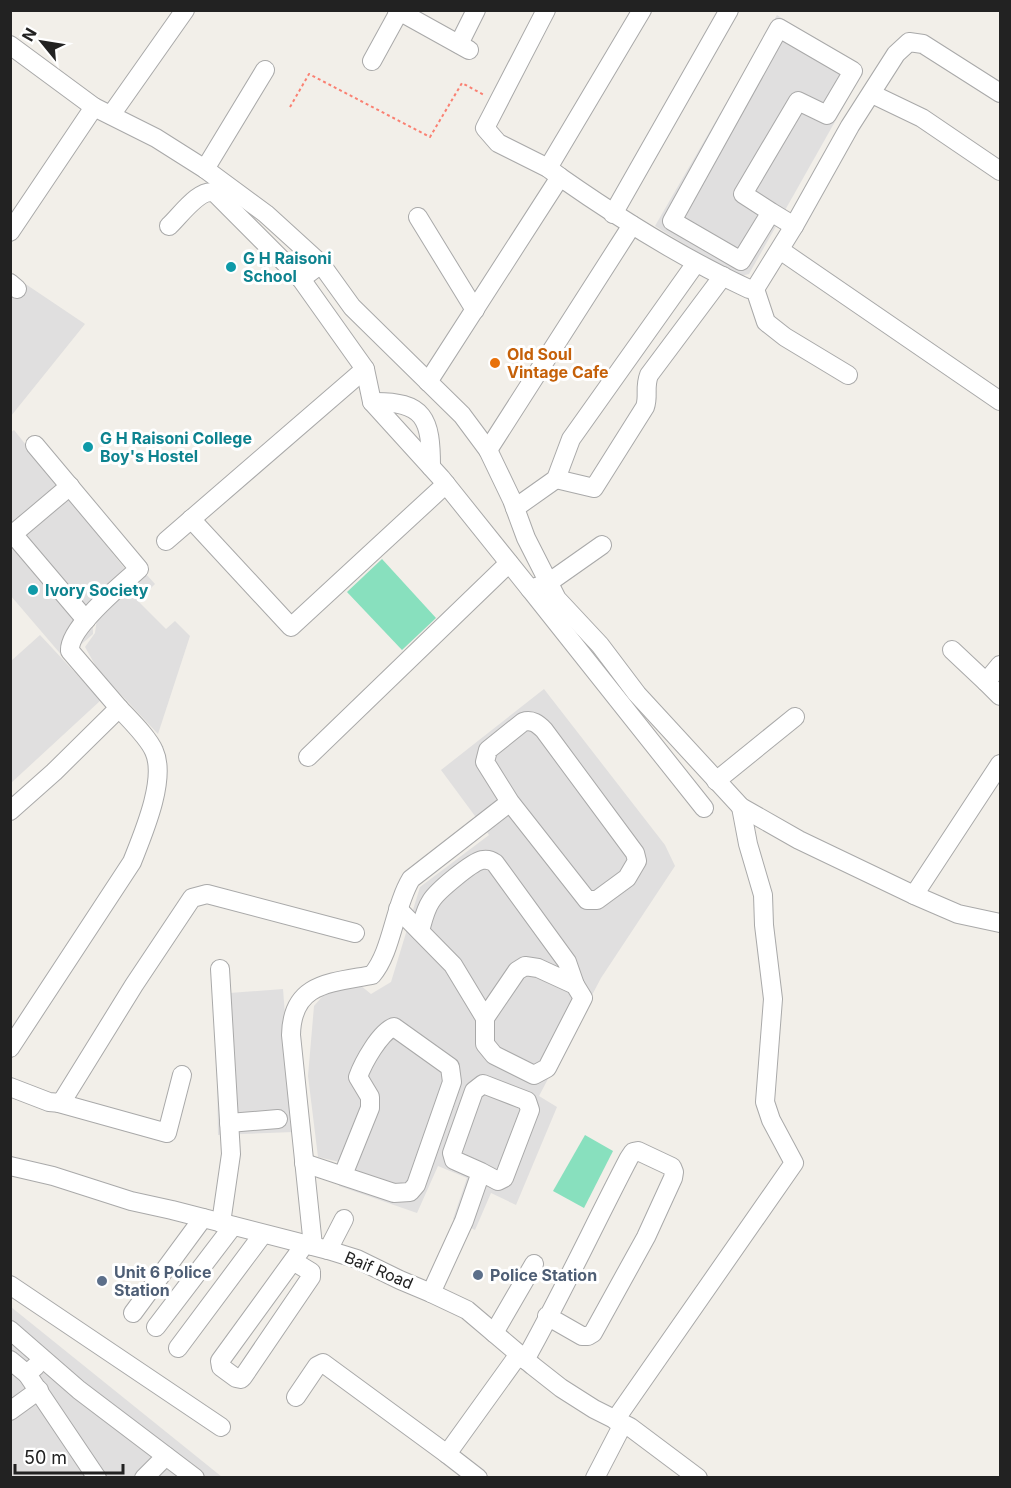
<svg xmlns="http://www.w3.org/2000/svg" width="1011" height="1488" font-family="Inter,sans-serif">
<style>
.residential{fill:#e0dfdf}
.pitch{fill:#88e0be}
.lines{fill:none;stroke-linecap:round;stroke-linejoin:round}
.minor-casing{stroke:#a9a9a9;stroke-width:20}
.path{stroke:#fa8072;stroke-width:2;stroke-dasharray:3 3;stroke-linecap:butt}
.minor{stroke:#fff;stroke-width:18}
.culture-dot{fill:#0f9aa8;stroke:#fff;stroke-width:2}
.food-dot{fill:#e8710a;stroke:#fff;stroke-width:2}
.service-dot{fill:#5c6f8a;stroke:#fff;stroke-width:2}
.labels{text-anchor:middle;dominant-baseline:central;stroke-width:6;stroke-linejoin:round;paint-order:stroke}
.culture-label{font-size:16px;font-weight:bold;fill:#0d838f;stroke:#fff;text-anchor:start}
.food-label{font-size:16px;font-weight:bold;fill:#c56008;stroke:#fff;text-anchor:start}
.street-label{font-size:16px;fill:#222;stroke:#fff}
.service-label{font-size:16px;font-weight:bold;fill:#4e5e75;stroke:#fff;text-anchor:start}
</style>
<rect width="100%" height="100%" fill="#f2efe9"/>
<g class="residential">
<path d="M777,15L863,72L749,274L741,276L733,274L655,226Z"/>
<path d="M27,285L85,324L11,416V296L16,298Z"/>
<path d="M14,430L129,574L92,607L93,634L77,648L101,700L11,783V661L40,635L94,693L11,596L10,433Z"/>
<path d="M145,573L155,584L138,601L166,629L175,621L190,636L158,734L98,670L85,647L95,633L97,619Z"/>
<path d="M544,689L665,845L675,866L601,978L539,1096L557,1107L516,1205L491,1193L475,1230L453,1219L467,1178L438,1166L417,1213L339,1186L344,1163L318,1157L308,1076L314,1006L327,991L360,985L371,994L391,982L420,887L489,835L441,770Z"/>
<path d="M283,989L294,1132L218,1135L216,994Z"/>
<path d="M11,1307L222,1477H11Z"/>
</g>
<g class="pitch">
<path d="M382,559L436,618L402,650L347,592Z"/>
<path d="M585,1135L613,1151L584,1208L553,1191Z"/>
</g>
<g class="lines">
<defs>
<g id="minor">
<path d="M397,10L469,50"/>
<path d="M546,10L485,128L498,143L548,168L560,177"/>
<path d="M459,44L476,10"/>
<path d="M10,45L94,107L156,138L205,169L266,214L321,264L352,307L462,415L488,450L512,500L526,538L557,599L600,645L637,694L741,807L799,840L914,895L958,914L1000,923"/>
<path d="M372,61L400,10"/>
<path d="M872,94L922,118L1000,171"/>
<path d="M111,115L185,10"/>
<path d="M548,168L642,10"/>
<path d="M205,169L265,70"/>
<path d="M771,212L743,194L798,101L827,115L853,71L779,28L672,221L741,261L771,212L794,226"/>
<path d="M613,214L729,10"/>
<path d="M418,217L475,310"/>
<path d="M169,226C180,216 200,187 215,193L301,279"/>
<path d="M10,232L94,107"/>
<path d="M780,250L1000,401"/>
<path d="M10,283L17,289"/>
<path d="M755,289L766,322L785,337L848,375"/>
<path d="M365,369L372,402L441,478L530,589L548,583L602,545"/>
<path d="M428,382L560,177C620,219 682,258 749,289H755L794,226L850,126L896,54L909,42L923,44L1000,93"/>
<path d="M372,402C425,401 431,419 431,467"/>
<path d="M488,450L632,225"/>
<path d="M556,479L594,488L645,407C649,396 644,388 649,375L723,276"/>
<path d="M70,486L13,534L86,620"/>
<path d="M515,508L556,479L571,439L696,263"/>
<path d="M191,519L291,627L446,484"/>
<path d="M166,541L365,369L301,279L321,264"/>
<path d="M530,589L704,808"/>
<path d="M952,650L986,682"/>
<path d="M1000,665L986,682L1000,696"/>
<path d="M308,757L509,563"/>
<path d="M716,781L795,717"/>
<path d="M10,811L54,772L119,708L70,651C68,628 121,585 139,569L35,445"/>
<path d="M914,895L1000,764"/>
<path d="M398,909L453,965L485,1018V1044L494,1055L534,1075L547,1068L583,998L575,985L538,968L525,966L517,971L485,1018"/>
<path d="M420,931C423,920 425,910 431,901C437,891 472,862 482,860C487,859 491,860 495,863L567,962L575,985"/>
<path d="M220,969L231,1154L221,1223"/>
<path d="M10,1048L132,862C143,834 167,779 154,751C148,737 129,719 119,708"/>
<path d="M10,1087L49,1102L61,1103L134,985L192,898L207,894L355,933"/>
<path d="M59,1103L167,1133L182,1075"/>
<path d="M229,1123L278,1119"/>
<path d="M304,1163L394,1193L410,1192L416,1185L452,1082L450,1067L394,1027C380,1032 363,1063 358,1077L370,1097V1108L343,1175"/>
<path d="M10,1166L53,1176L131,1201L172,1210L328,1250L357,1259L400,1280L431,1293L467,1310L533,1366L561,1388L594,1409L630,1427L698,1478"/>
<path d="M313,1246L291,1035C292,983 329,983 372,975C392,952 394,907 411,879L510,802L587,900H597L627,878L637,861L635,853L544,730C538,724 532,719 523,722L488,750L485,762L510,802"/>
<path d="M328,1250L344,1219"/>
<path d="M293,1261L311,1272V1277L243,1377L241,1379L236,1378L221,1367L220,1361L305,1244"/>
<path d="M10,1285L221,1427"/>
<path d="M431,1293L464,1221L481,1172L498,1181L504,1178L530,1110L527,1101L483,1084L474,1091L452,1153L454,1160L481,1172"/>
<path d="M133,1313L203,1218"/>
<path d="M156,1327L233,1226"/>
<path d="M10,1330L79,1390L195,1478"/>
<path d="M494,1333L534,1264"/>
<path d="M178,1348L263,1234"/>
<path d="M10,1360L27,1374L36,1366"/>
<path d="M525,1360C562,1294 594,1225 629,1158L633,1152L638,1151L672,1167L674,1172L673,1178L646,1237L593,1333L588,1336H582L547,1316"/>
<path d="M27,1374L97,1478"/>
<path d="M296,1397L317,1366L323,1363L447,1454L519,1354"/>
<path d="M10,1411L39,1390"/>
<path d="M615,1420L794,1163L771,1120L765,1102L773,999L764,925L763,895L748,844L741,807"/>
<path d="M447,1454L478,1478"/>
<path d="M144,1478L166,1456"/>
<path d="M595,1478L623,1424"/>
</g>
</defs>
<use href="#minor" class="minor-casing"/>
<path class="path" d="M290,107L309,74L430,137L462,83L484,95"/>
<use href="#minor" class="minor"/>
</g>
<g class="culture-dot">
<circle cx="231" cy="267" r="6"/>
<circle cx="88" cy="447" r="6"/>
<circle cx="33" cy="590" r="6"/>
</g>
<circle class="food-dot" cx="495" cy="363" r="6"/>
<g class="service-dot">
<circle cx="478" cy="1275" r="6"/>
<circle cx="102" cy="1281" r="6"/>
</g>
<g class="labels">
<g class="culture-label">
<text x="243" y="258">G H Raisoni<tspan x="243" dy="18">School</tspan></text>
<text x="100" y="438">G H Raisoni College<tspan x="100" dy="18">Boy's Hostel</tspan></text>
<text x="45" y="590">Ivory Society</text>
</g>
<g class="food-label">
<text x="507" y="354">Old Soul<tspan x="507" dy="18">Vintage Cafe</tspan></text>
</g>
<g class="street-label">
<text transform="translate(379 1270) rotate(23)">Baif Road</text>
</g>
<g class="service-label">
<text x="114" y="1272">Unit 6 Police<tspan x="114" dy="18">Station</tspan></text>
<text x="490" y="1275">Police Station</text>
</g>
</g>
<rect width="1011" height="1488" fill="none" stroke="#222222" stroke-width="24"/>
<g transform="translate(42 42) rotate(300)" stroke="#ffffff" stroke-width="4.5" paint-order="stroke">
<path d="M0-4.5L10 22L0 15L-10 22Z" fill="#222222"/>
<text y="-9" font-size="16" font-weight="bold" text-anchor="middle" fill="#222222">N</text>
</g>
<path d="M15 1464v9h108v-9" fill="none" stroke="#222222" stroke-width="3"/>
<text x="24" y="1464" font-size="18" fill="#222222" stroke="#ffffff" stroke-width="4.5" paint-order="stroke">50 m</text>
</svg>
